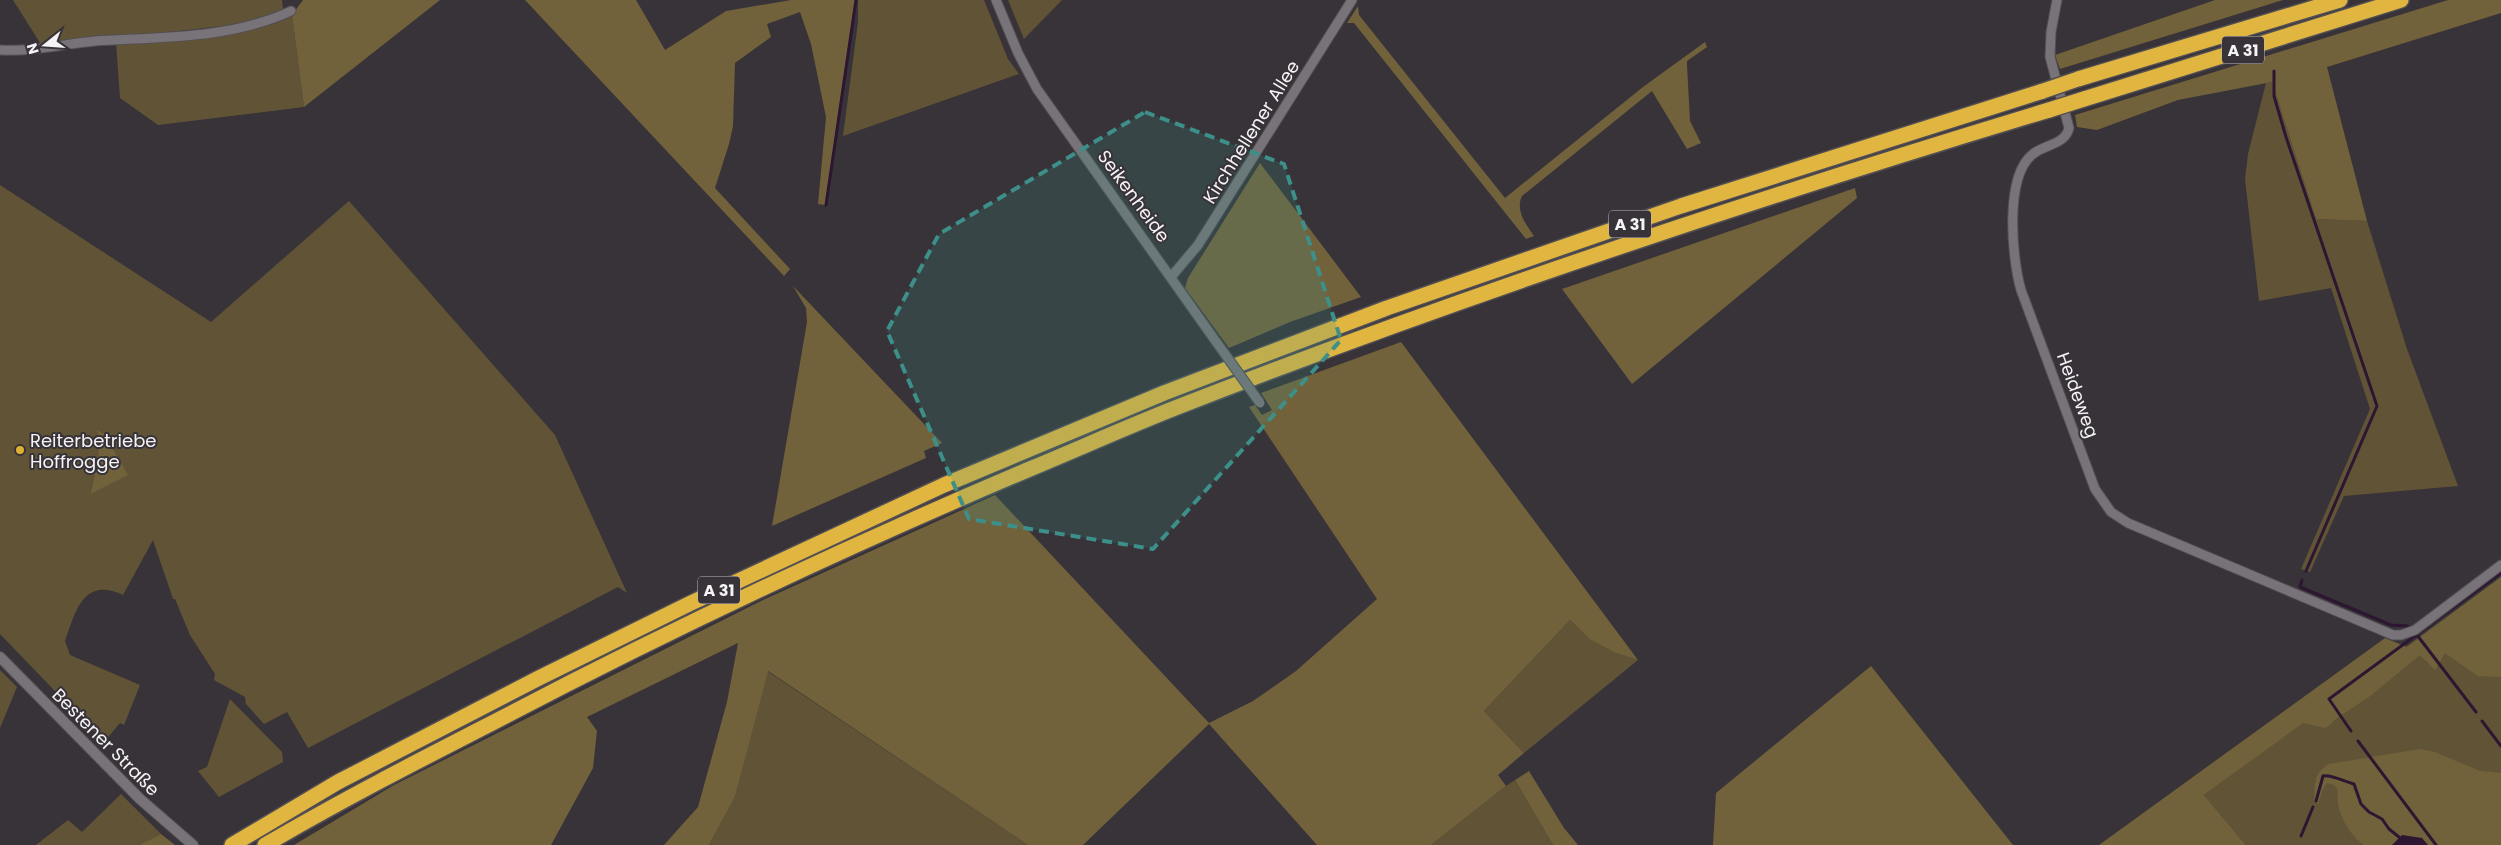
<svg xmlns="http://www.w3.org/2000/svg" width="2501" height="845" font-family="Poppins,sans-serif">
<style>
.green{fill:#615436;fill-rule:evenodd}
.forest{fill:#72623b}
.water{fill:#2d1631}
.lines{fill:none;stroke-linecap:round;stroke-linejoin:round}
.stream{stroke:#2d1631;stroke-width:3}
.minor-casing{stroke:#534f53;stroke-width:11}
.tertiary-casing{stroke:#534f53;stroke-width:12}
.motorway-casing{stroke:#534f53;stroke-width:18}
.minor{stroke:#787379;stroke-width:9}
.tertiary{stroke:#787379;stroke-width:10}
.motorway{stroke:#e0b540;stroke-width:15}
.minor-bridge-casing{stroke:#534f53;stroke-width:11;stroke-linecap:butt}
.motorway-bridge-casing{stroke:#534f53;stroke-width:18;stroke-linecap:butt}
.minor-bridge{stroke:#787379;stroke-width:9}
.motorway-bridge{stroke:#e0b540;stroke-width:15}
.marked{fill:#3d8f89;fill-opacity:0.2;stroke:#3d8f89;stroke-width:4;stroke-dasharray:10 6;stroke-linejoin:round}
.poi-dot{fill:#deb133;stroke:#373338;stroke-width:2}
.labels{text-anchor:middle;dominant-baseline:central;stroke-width:4;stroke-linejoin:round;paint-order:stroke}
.shield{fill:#373338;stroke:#bdb9bd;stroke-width:1}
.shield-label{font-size:16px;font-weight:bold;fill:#f6f3f6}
.street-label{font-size:18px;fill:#f6f3f6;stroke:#373338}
.poi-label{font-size:18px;fill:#f6f3f6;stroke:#373338;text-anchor:start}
</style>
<rect width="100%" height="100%" fill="#373338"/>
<g class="green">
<path d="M13,0H282L283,9L250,23L42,46Z"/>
<path d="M858,0H984L1008,59L1019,74L843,136L858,22Z"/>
<path d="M1008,0H1062L1024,39Z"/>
<path d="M292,15L304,107L158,125L120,98L116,43C157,42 260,37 292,15Z"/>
<path d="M2272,82L2316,219L2367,221L2407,349L2458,486L2344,496L2310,572L2301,569L2370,409L2331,288L2259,301L2245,179L2248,154L2266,83Z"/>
<path d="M0,185L211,322L349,201L555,435L627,593L618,587L308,748L287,712L264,724L246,704L245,697L214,680L215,674L190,635L175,599H173L153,540L123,595C83,576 75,613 65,641L70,655L140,685L124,725L120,723L104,742L0,634ZM97,431L127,475L90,493C98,466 100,458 97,431Z"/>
<path d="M2501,577V845H2246L2204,795Z"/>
<path d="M1570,620C1594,643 1606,649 1638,660L1524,753L1484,711Z"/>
<path d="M0,670L17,687L0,728Z"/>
<path d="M767,671L1028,845H709L735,797Z"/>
<path d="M230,699L282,752L283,762L219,797L198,771L207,767Z"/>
<path d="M1515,780L1553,845H1431L1506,786Z"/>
<path d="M121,794L161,834L139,845H36L68,820L82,832Z"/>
</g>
<g class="forest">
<path d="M303,0H440L304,107L292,15Z"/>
<path d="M525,0H636L665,50L726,11L791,0H855L825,205L818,204L826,117L811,44L800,12L767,24L771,37L735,63L733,126L729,144L715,188L790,269L784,276Z"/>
<path d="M2215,0H2283L2060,69L2055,55Z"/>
<path d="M2448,0H2501V13L2327,67L2367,221L2316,219L2272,82L2178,100L2097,130L2077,127L2075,115Z"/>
<path d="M1358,6L1359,15L1505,198L1643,87L1705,42L1707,47L1687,61V65L1690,121L1701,143L1687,149L1652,91L1522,196C1515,210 1526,225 1534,236L1526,239L1354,23H1347Z"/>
<path d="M1260,163L1361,297L1290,322L1229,348L1185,288L1188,278Z"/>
<path d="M1855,188L1857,198L1632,384L1562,289Z"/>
<path d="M793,286L942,443L924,451L926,458L772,526L807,322L806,308Z"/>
<path d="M1401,342L1638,660L1614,652L1590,639L1570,620L1484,711L1524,753L1498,775L1506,786L1431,845H1317L1209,724L1083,845H1028L768,671L735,797L709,845H664L698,807L727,702L738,643L587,717L597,731L593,768L551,845H294L394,785L763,600L995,495L1209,723L1253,701L1296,671L1377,599L1249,407L1255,405L1262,415L1272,410L1261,393Z"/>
<path d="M97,430L104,434L128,475L90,494C96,471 101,454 97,430Z"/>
<path d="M2501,577V677L2478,676L2445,653L2435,670L2420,655L2369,697L2337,718L2326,728L2303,723L2204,795L2246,845H2099L2385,638L2407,647Z"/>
<path d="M1871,666L2013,845H1713L1716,793Z"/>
<path d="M2420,749L2435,752L2480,771L2501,773V845H2364C2348,834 2335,810 2338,790L2334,785L2327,783L2322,791L2318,804L2314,801C2315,785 2313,773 2329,764Z"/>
<path d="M1529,771L1564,828L1578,845H1553L1515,780Z"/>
<path d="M161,834L175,845H139Z"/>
</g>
<path class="water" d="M2402,835L2422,838L2428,845H2392Z"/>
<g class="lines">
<g class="stream">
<path d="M2274,71V96L2286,137L2377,406L2306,571"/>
<path d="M826,205L856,0"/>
<path d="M2302,580L2300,587L2391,625L2408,626"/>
<path d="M2417,635L2476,712"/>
<path d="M2482,721L2501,746"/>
<path d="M2351,731L2329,699L2501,573"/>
<path d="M2358,741L2436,845"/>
<path d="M2316,801L2323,776C2331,774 2345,782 2354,784L2361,804L2369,812L2382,819L2389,829L2399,837"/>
<path d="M2301,836L2313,807"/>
</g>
<defs>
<g id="minor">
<path d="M996,0L1018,53L1037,89L1217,343"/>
<path d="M2057,0L2051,32L2050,57L2069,128C2065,145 2045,144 2033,154C2004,176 2012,259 2021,290L2095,489L2111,512L2128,523L2393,635H2401L2415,630L2501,565"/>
<path d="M0,50C33,52 63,44 95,41C160,37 231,39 291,11"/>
<path d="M1171,277L1198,245L1352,0"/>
</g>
<path id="tertiary" d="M0,657L140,799L193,845"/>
<g id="motorway">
<path d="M2078,79L2340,0"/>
<path d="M2084,99L2401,0"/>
<path d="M232,845L338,782L539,678L691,603L944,485L1164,393L1387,308L1681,206L2043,91"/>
<path d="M265,845C340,801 418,761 496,721C671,629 850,545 1032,468C1080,448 1127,427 1175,408C1462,296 1754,199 2049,110"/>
</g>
</defs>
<use href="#minor" class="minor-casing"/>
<use href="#tertiary" class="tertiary-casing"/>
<use href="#motorway" class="motorway-casing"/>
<use href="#minor" class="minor"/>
<use href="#tertiary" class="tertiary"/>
<use href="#motorway" class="motorway"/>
<defs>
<path id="minor-bridge" d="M1217,343L1260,403"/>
<g id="motorway-bridge">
<path d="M2043,91L2078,79"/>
<path d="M2049,110L2084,99"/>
</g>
</defs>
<use href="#minor-bridge" class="minor-bridge-casing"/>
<use href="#motorway-bridge" class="motorway-bridge-casing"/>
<use href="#minor-bridge" class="minor-bridge"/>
<use href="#motorway-bridge" class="motorway-bridge"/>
</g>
<path class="marked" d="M1145,112L1284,164L1341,340L1153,549L969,519L887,331L939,234Z"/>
<circle class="poi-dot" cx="20" cy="450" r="5"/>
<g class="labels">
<g class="shield">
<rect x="2222" y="36.5" width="42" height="27" rx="4"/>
<rect x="1609" y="210.5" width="42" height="27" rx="4"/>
<rect x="698" y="576.5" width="42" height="27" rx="4"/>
</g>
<g class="shield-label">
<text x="2243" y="50">A 31</text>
<text x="1630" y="224">A 31</text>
<text x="719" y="590">A 31</text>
</g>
<g class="street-label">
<text transform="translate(1251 132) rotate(-58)">Kirchhellener Allee</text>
<text transform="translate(1134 196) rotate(54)">Seikenheide</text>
<text transform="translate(2078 395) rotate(70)">Heideweg</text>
<text transform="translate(106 742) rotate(45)">Bestener Straße</text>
</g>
<g class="poi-label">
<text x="30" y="440">Reiterbetriebe<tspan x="30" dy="21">Hoffrogge</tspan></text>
</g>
</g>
<g transform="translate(45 45) rotate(253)" stroke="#373338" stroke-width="4" paint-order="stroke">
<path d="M0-4L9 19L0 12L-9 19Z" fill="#f6f3f6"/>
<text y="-8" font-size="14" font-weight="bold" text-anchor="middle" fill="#f6f3f6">N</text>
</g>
</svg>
